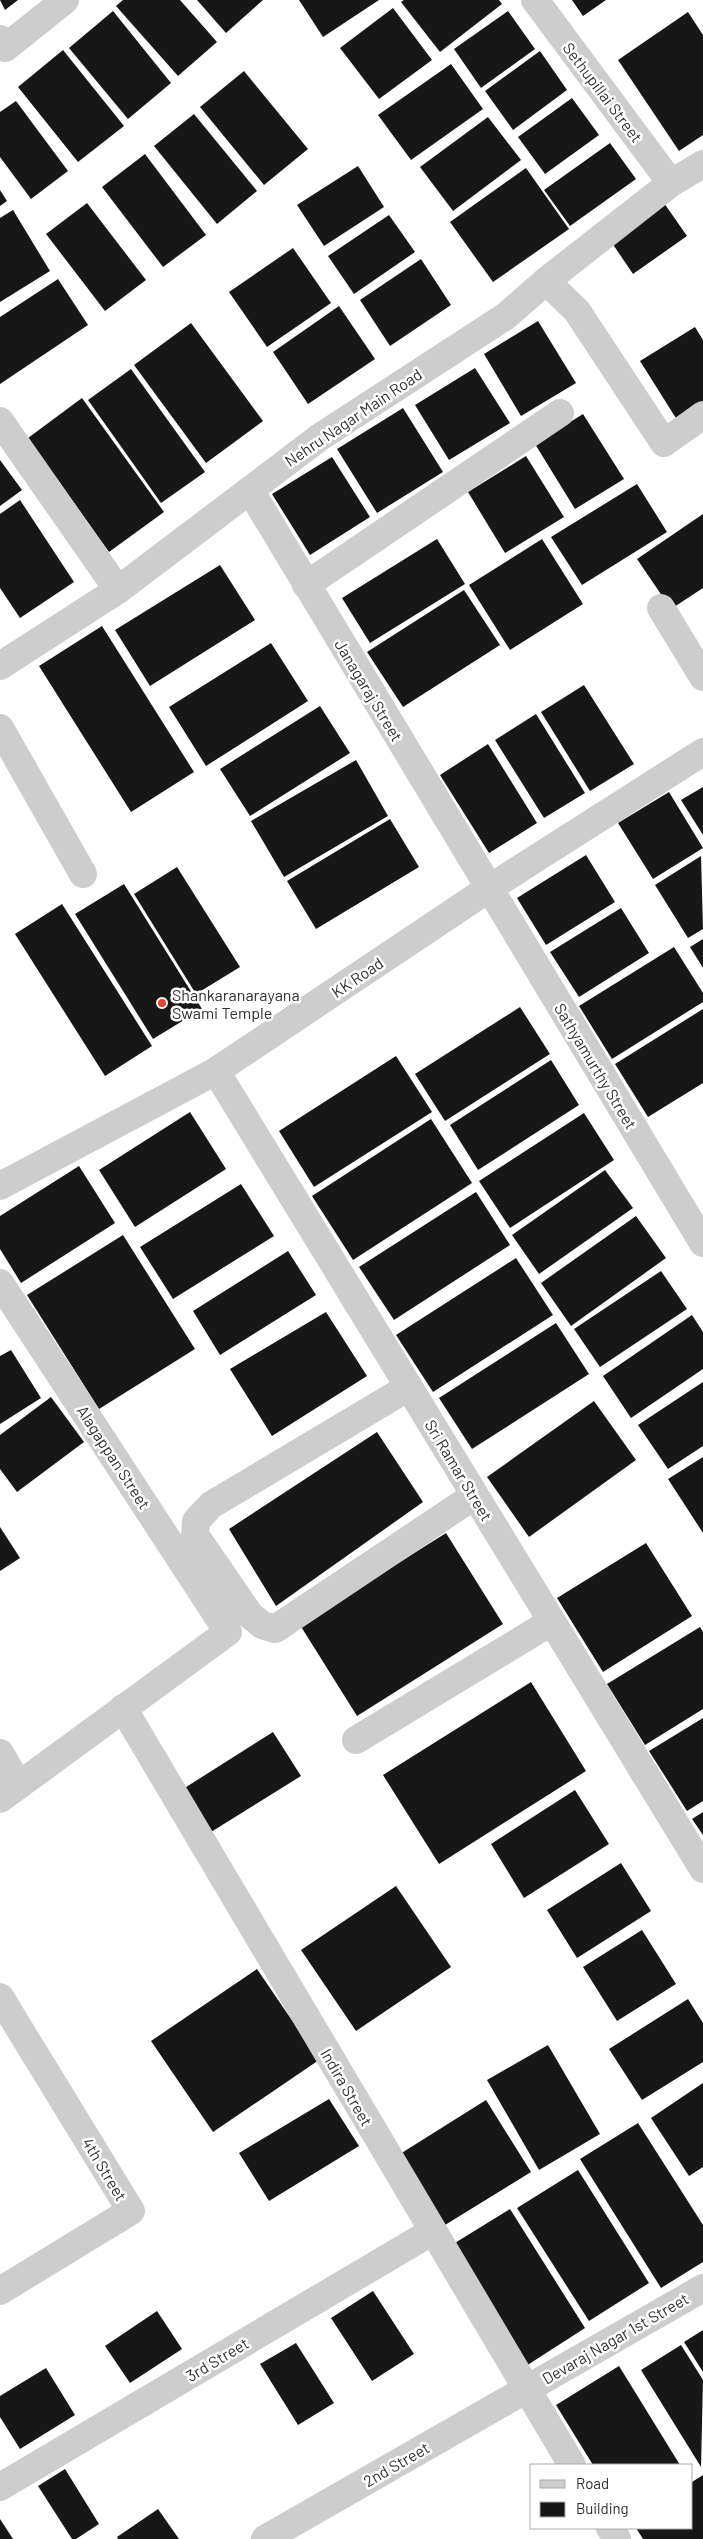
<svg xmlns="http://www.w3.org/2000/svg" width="703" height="2539" font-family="Barlow,sans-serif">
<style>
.building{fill:#171717}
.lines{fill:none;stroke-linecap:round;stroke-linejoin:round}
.street{stroke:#cdcdcd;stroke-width:28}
.poi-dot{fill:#e44036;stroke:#fff;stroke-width:2}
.labels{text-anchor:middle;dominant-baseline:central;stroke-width:5;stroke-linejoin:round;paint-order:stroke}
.street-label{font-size:16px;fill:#303030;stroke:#fff}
.poi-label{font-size:16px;fill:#303030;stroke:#fff;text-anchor:start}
</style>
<rect width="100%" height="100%" fill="#fff"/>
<g class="building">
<path d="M0,0H18L5,10Z"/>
<path d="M123,0H180L217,42L178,76L116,6Z"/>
<path d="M197,0H263L226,33Z"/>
<path d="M299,0H379L323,37Z"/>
<path d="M404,0H499L502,4L440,52L401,2Z"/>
<path d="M572,0H606L583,16Z"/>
<path d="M393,8L432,60L379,99L340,48Z"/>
<path d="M113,11L171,83L128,119L69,48Z"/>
<path d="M508,11L535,49L481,88L454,49Z"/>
<path d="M688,12L703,35V135L679,151L618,60Z"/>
<path d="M63,50L124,126L78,162L18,87Z"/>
<path d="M540,51L567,90L513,130L485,91Z"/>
<path d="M451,64L483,109L411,160L378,115Z"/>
<path d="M244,71L308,149L264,185L200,107Z"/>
<path d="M572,98L599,135L545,174L518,137Z"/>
<path d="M16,101L68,171L31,199L0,157V112Z"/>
<path d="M194,114L257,191L217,224L154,146Z"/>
<path d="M488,117L521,160L453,211L420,167Z"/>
<path d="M610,143L636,179L570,226L544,190Z"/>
<path d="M145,154L206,235L163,267L102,187Z"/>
<path d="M358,166L384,207L324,246L297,205Z"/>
<path d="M526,168L569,229L493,282L450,222Z"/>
<path d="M0,190L7,201L0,206Z"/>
<path d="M87,203L146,280L105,311L46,234Z"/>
<path d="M664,203L687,236L633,274L610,240Z"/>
<path d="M13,210L50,271L0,302V218Z"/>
<path d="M389,215L415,252L354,294L328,256Z"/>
<path d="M293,248L331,303L267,347L229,292Z"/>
<path d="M421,259L451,305L390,346L360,300Z"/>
<path d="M58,279L88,325L0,384V317Z"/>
<path d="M339,306L375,359L308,404L273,352Z"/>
<path d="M538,321L576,383L521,416L484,354Z"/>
<path d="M191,323L263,421L206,463L134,365Z"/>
<path d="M695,327L703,340V408L679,423L640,361Z"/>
<path d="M475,368L510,423L449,460L415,405Z"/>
<path d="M131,369L205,472L161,503L88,400Z"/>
<path d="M82,398L164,512L109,552L28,438Z"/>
<path d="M403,408L443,472L377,513L337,449Z"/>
<path d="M583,414L624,479L575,509L535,444Z"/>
<path d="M526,456L564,517L505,553L468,492Z"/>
<path d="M332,457L370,517L310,555L272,494Z"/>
<path d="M0,460L22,490L0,506Z"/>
<path d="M637,484L667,532L582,585L551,537Z"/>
<path d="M20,500L74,582L20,618L0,588V514Z"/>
<path d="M703,514V588L671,609L637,559Z"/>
<path d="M437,539L465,584L370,643L342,598Z"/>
<path d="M542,539L583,604L510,650L469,585Z"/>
<path d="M220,565L255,620L150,686L115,630Z"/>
<path d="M464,590L500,645L403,707L367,652Z"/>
<path d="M102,626L194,772L131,812L39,666Z"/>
<path d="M271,643L308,701L206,766L169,707Z"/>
<path d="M584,685L634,764L590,791L541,712Z"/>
<path d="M320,706L350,753L250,816L220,769Z"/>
<path d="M536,714L585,793L544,818L495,740Z"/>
<path d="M488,744L537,823L489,853L440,775Z"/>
<path d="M356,760L388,816L284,877L251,821Z"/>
<path d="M703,787V835L681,800Z"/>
<path d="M669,792L703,848L653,879L618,823Z"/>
<path d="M390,819L419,867L316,929L287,881Z"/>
<path d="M586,855L615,902L546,945L517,898Z"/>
<path d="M701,856L703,929L688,938L655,885Z"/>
<path d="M177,867L240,967L196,994L134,894Z"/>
<path d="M124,884L202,1009L153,1039L75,914Z"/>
<path d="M62,904L152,1046L105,1076L15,934Z"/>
<path d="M621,908L649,953L579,997L550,952Z"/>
<path d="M703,939V968L690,947Z"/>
<path d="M674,947L703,993V1002L612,1059L579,1006Z"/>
<path d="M520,1007L550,1054L445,1121L415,1074Z"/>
<path d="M703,1009V1083L648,1117L615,1064Z"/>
<path d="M396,1056L432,1112L314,1187L279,1131Z"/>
<path d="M551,1060L579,1105L478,1170L450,1125Z"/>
<path d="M190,1112L226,1169L135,1227L99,1170Z"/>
<path d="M584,1113L614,1160L510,1228L479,1181Z"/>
<path d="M431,1119L472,1183L353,1260L312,1196Z"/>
<path d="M79,1166L115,1223L21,1283L0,1249V1216Z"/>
<path d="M605,1170L633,1208L539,1274L512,1235Z"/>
<path d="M241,1184L274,1236L173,1299L140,1247Z"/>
<path d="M476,1192L510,1245L394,1320L359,1267Z"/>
<path d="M636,1216L666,1258L571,1326L541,1283Z"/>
<path d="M123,1235L195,1349L99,1409L27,1295Z"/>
<path d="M288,1251L316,1295L220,1355L193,1311Z"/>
<path d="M516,1258L553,1315L433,1392L396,1335Z"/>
<path d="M661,1271L687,1309L600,1367L574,1329Z"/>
<path d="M326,1312L367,1376L272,1436L230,1369Z"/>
<path d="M692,1315L703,1332V1369L631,1418L603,1376Z"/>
<path d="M556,1323L589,1374L472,1449L439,1398Z"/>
<path d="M11,1350L41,1398L0,1424V1356Z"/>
<path d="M703,1382V1446L668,1469L638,1425Z"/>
<path d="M51,1397L84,1442L17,1492L0,1469V1435Z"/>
<path d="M594,1401L636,1460L529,1537L487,1477Z"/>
<path d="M377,1432L423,1502L276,1606L229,1529Z"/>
<path d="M703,1457V1533L668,1479Z"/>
<path d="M0,1527L20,1558L0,1571Z"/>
<path d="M446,1533L503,1624L357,1716L300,1625Z"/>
<path d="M646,1543L692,1616L603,1672L557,1598Z"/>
<path d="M700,1627L703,1632V1709L645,1745L607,1684Z"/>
<path d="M531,1682L586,1771L439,1864L383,1775Z"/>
<path d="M703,1718V1801L687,1811L649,1751Z"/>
<path d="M273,1732L301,1776L211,1832L183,1789Z"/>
<path d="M575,1790L609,1844L524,1898L491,1844Z"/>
<path d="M703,1812V1835L692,1819Z"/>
<path d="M621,1863L651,1911L577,1958L547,1910Z"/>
<path d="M396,1886L451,1967L356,2031L301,1950Z"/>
<path d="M642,1930L676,1984L617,2021L583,1967Z"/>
<path d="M257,1969L319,2060L213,2132L151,2041Z"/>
<path d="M688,1999L703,2023V2062L642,2100L609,2049Z"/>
<path d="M548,2045L600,2134L539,2170L487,2080Z"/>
<path d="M703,2083V2167L689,2176L651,2118Z"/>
<path d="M329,2099L359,2146L269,2201L239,2153Z"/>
<path d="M486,2100L531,2172L445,2225L400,2154Z"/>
<path d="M638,2123L703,2225V2262L661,2288L580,2159Z"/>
<path d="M578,2170L649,2283L589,2321L517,2208Z"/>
<path d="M510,2209L585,2328L526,2366L450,2246Z"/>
<path d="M373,2291L414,2354L372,2381L331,2318Z"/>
<path d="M157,2311L182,2349L130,2383L105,2346Z"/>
<path d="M703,2330V2372L684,2342Z"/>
<path d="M296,2343L334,2403L298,2425L260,2364Z"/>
<path d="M681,2345L703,2380L701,2467L641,2370Z"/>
<path d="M619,2366L680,2465H593L556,2405Z"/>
<path d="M46,2368L75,2415L20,2449L0,2417V2396Z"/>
<path d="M65,2469L99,2524L76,2539H72L38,2486Z"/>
<path d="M703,2475V2539H643L636,2528H692V2482Z"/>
<path d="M158,2509L179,2539H118L117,2537Z"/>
<path d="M0,2519L13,2539H0Z"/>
</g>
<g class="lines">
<g class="street">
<path d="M535,0L671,183"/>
<path d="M0,39L5,48L65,0"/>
<path d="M546,281L577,311L664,443L703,415"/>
<path d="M0,421L118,590"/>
<path d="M250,490L703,1243"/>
<path d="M306,585L560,413"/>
<path d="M661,608L703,677"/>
<path d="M0,666L118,590L320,437L506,316L546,281L671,183L703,164"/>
<path d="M0,728L83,874"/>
<path d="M216,1071L703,1869"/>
<path d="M0,1186L216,1071L488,889L703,752"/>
<path d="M0,1283L228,1632L0,1799"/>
<path d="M409,1387L211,1505L196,1521L195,1535L250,1615L262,1625L275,1629L474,1496"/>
<path d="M123,1708L572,2465"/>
<path d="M356,1740L551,1622"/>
<path d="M0,1753L18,1784"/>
<path d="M0,1997L131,2211L0,2291"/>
<path d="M0,2487L433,2231"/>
<path d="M610,2528L617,2539"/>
<path d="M265,2539L703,2288"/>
</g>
</g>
<circle class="poi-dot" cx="162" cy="1003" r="5"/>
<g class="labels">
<g class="street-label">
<text transform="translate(603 92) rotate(53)">Sethupillai Street</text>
<text transform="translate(353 417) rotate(-34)">Nehru Nagar Main Road</text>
<text transform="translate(369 690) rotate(59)">Janagaraj Street</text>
<text transform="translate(357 977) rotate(-34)">KK Road</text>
<text transform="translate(596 1066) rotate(59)">Sathyamurthy Street</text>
<text transform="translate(114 1457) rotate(57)">Alagappan Street</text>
<text transform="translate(459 1470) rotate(59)">Sri Ramar Street</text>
<text transform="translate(347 2087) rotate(60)">Indira Street</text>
<text transform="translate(105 2169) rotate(59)">4th Street</text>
<text transform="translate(615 2338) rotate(-30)">Devaraj Nagar 1st Street</text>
<text transform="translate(217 2359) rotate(-31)">3rd Street</text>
<text transform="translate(396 2464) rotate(-30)">2nd Street</text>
</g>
<g class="poi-label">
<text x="172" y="994">Shankaranarayana<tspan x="172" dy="18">Swami Temple</tspan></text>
</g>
</g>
<rect x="530" y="2464" width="162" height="65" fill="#ffffff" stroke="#acacac"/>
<rect x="540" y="2480" width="25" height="8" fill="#cdcdcd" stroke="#acacac"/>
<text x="576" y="2489" font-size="15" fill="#303030">Road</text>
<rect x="540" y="2502" width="25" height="15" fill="#171717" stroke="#acacac"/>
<text x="576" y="2514" font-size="15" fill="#303030">Building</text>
</svg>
